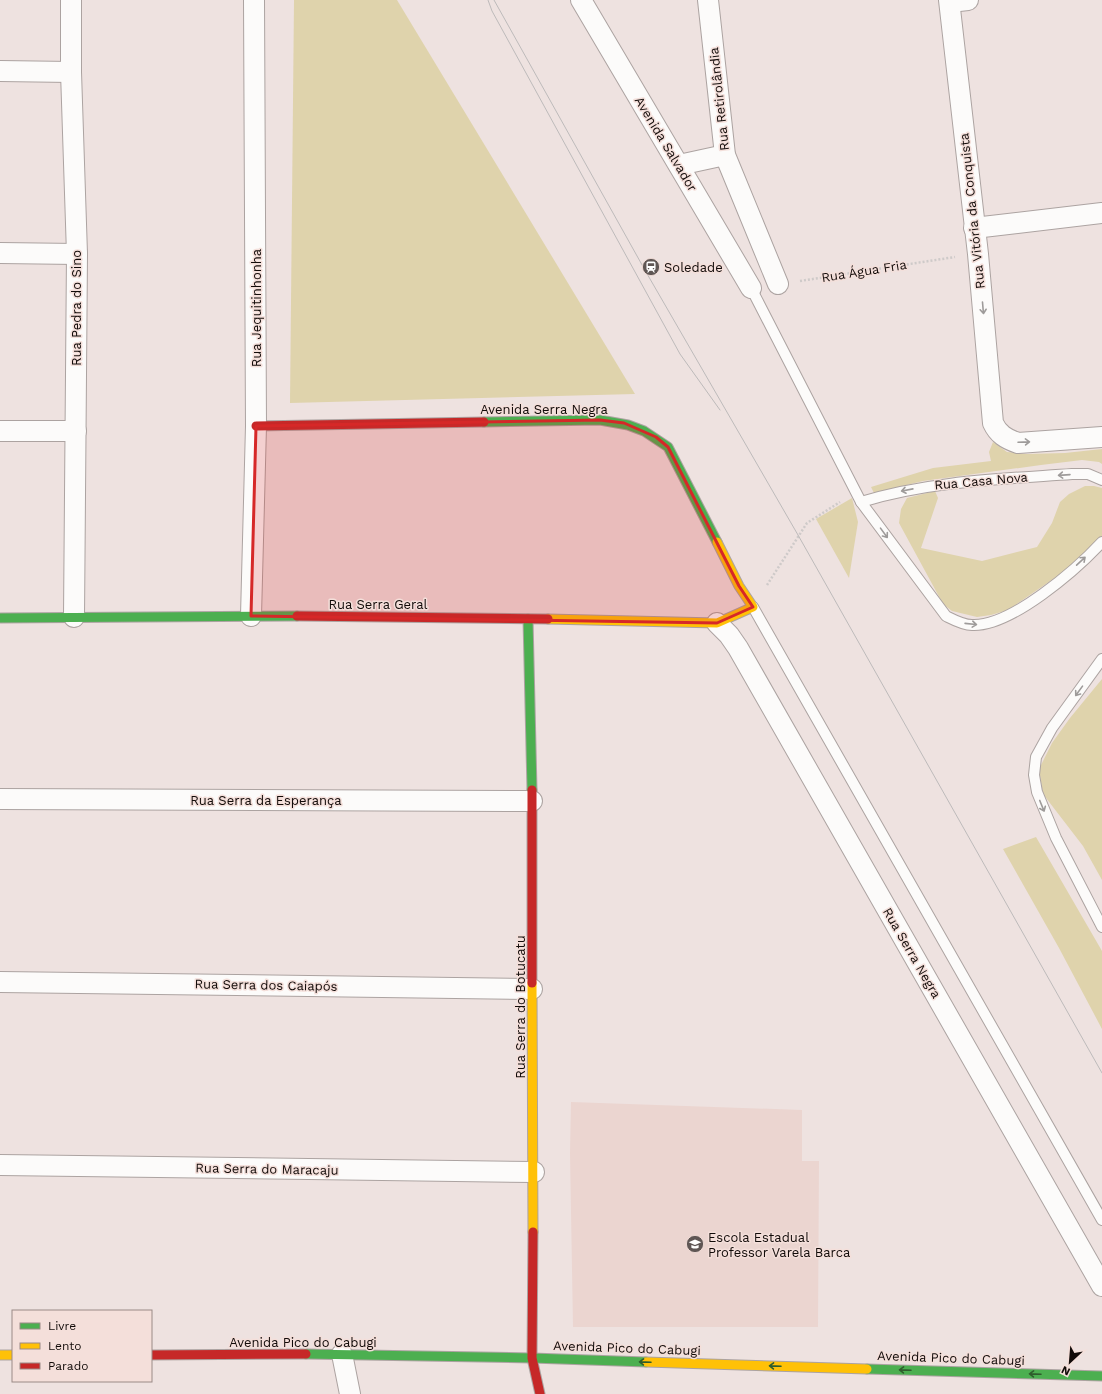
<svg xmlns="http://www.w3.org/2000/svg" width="1102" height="1394" font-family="'Work Sans',sans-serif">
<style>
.built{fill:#ebd5d0}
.green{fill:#dfd3ac}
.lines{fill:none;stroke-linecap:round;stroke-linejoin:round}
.lane-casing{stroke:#aca3a1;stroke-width:12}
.street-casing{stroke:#aca3a1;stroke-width:22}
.fast-casing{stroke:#aca3a1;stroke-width:11}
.slow-casing{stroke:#aca3a1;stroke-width:11}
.jam-casing{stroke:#aca3a1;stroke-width:11}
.path{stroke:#cecac9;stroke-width:2.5;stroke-dasharray:2 2;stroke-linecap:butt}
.lane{stroke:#fcfbfa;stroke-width:10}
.street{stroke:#fcfbfa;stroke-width:20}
.fast{stroke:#4caf50;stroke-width:9}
.slow{stroke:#ffc107;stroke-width:9}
.jam{stroke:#c62828;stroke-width:9}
.tram{stroke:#bdbaba;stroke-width:1}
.oneway{stroke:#9e9b9a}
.oneway2{stroke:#2f5d2c}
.marked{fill:#d62828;fill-opacity:0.2;stroke:#d62828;stroke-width:3;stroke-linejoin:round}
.labels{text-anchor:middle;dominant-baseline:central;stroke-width:3;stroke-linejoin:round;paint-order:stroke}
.street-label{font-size:13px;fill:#120b09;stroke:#f4dfda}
.poi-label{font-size:13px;fill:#120b09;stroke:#f4dfda;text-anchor:start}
</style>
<rect width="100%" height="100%" fill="#eee2e0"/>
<path class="built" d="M571,1102L802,1110V1161H819L818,1327H573L570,1153Z"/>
<g class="green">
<path d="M294,0H397L635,394L290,403Z"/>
<path d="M993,442L1007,452L1027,454L1065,453L1102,449V464L1099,462L1082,460L1041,465L923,481L874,493L871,487L933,468L991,461L989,452Z"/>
<path d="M1085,486H1094L1102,488V536L1086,554L1059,575L1008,610L991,615L977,617L952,611L943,604L899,523L901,509L907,498L935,491L938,498L921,548L982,561L1037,547L1052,523L1060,502L1069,494Z"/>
<path d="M852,498L858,522L849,578L816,519Z"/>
<path d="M1102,679V880L1083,846L1043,794L1039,769L1052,743L1070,718Z"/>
<path d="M1036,837L1102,951V1029L1059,948L1003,849Z"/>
</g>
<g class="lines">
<defs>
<g id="lane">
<path d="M751,288L861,502L946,616C954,620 963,625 972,625C1011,627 1077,569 1102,542"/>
<path d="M861,502C930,481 1001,479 1072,474H1088L1102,480"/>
<path d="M753,607L1102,1220"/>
<path d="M1102,659L1052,728L1036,757L1034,775L1037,792L1056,838L1102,927"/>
</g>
<g id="street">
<path d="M71,0V72L77,254L74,617"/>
<path d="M581,0L751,288"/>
<path d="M708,0L725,155L778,284"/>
<path d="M949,0L978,254L993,423C998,434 1006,439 1018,443L1102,437"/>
<path d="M950,2L968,0"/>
<path d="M0,71L71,72"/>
<path d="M679,165L725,155"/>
<path d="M974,228L1102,213"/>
<path d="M0,253L77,254"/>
<path d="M0,431H76"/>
<path d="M251,616L256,426L254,0"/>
<path d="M717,623L729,635L738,648L1102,1286"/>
<path d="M0,799L532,801"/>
<path d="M0,982L532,989"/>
<path d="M0,1165L534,1172"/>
<path d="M342,1354L350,1394"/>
</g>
<g id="fast">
<path d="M484,422L600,420L628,425L644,431L668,447L717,542"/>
<path d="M0,618L297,616"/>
<path d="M528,619L532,790"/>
<path d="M306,1354L532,1358L646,1362"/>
<path d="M867,1369L1102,1376"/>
</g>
<g id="slow">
<path d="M548,619L717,623L753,607L739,586L717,542"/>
<path d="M532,983L533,1232"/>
<path d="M0,1355H13"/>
<path d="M646,1362L867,1369"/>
</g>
<g id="jam">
<path d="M256,426L484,422"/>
<path d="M297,616L548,619"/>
<path d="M532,790V983"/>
<path d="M533,1232L532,1358L540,1394"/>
<path d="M151,1355L306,1354"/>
</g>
</defs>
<use href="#lane" class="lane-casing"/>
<use href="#street" class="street-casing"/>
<use href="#fast" class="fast-casing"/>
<use href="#slow" class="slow-casing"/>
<use href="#jam" class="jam-casing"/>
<g class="path">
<path d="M800,281L955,257"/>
<path d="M767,585L807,523L840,502"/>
</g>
<use href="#lane" class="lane"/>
<use href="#street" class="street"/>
<use href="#fast" class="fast"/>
<use href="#slow" class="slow"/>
<use href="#jam" class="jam"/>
<g class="tram">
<path d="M488,0L492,11L680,354L720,410"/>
<path d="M494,0L646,272L798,535L1102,1073"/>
</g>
</g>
<defs><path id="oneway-shaft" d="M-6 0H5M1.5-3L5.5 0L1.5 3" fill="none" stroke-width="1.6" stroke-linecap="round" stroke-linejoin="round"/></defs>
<g class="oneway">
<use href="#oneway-shaft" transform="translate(983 308) rotate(85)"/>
<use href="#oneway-shaft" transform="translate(1024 442) rotate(-2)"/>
<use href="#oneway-shaft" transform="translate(1064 475) rotate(176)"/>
<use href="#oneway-shaft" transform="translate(907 490) rotate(169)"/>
<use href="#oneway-shaft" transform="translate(884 533) rotate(54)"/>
<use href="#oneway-shaft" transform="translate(1081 561) rotate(-43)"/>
<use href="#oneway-shaft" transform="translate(971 624) rotate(6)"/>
<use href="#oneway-shaft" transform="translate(1079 691) rotate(126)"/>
<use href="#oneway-shaft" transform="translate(1042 806) rotate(68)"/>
</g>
<g class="oneway2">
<use href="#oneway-shaft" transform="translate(645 1362) rotate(-178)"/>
<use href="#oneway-shaft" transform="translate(775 1366) rotate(-178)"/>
<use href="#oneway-shaft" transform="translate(905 1370) rotate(-178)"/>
<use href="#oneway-shaft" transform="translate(1035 1374) rotate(-178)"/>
</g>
<path class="marked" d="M600,420L624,423L656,437L668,447L739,586L753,607L717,623L251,616L256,426Z"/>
<defs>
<symbol id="station-disc" viewBox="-11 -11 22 22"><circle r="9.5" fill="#5f5654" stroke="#f4dfda"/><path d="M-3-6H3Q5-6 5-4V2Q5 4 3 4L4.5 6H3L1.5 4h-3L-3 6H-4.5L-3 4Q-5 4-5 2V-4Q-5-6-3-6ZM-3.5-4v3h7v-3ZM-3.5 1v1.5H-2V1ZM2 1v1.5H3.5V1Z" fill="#fff"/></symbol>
<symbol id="school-disc" viewBox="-11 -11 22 22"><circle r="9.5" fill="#5f5654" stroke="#f4dfda"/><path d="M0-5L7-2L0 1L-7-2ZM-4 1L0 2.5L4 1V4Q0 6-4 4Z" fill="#fff"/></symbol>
</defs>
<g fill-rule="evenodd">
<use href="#station-disc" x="641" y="257" width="20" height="20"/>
<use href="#school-disc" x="685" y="1234" width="20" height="20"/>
</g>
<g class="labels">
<g class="street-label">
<text transform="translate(719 99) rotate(-96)">Rua Retirolândia</text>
<text transform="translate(666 144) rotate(59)">Avenida Salvador</text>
<text transform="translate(972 211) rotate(-96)">Rua Vitória da Conquista</text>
<text transform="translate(864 271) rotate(-9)">Rua Água Fria</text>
<text transform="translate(76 308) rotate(-90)">Rua Pedra do Sino</text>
<text transform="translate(256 308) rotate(-90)">Rua Jequitinhonha</text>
<text x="544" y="409">Avenida Serra Negra</text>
<text transform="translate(981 481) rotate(-5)">Rua Casa Nova</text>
<text x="378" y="604">Rua Serra Geral</text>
<text x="266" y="800">Rua Serra da Esperança</text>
<text transform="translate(912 953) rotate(60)">Rua Serra Negra</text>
<text transform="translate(266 985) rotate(1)">Rua Serra dos Caiapós</text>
<text transform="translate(520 1007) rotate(-90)">Rua Serra do Botucatu</text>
<text transform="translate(267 1169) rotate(1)">Rua Serra do Maracaju</text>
<text x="303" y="1342">Avenida Pico do Cabugi</text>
<text transform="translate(627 1348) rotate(2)">Avenida Pico do Cabugi</text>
<text transform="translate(951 1358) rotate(2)">Avenida Pico do Cabugi</text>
</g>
<g class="poi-label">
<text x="664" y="267">Soledade</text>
<text x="708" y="1237">Escola Estadual<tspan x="708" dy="15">Professor Varela Barca</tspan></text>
</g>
</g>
<rect x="12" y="1310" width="140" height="72" fill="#f4dfda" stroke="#9a8a86"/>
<rect x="20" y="1323" width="20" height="6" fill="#4caf50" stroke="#9a8a86"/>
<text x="48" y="1330" font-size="12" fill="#120b09">Livre</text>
<rect x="20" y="1343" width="20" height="6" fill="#ffc107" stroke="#9a8a86"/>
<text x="48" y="1350" font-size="12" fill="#120b09">Lento</text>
<rect x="20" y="1363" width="20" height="6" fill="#c62828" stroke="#9a8a86"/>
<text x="48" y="1370" font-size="12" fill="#120b09">Parado</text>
<g transform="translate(1070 1362) rotate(206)" stroke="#f4dfda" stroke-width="3" paint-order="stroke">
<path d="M0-3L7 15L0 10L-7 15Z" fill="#120b09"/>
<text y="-6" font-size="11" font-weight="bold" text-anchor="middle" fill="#120b09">N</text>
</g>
</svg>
